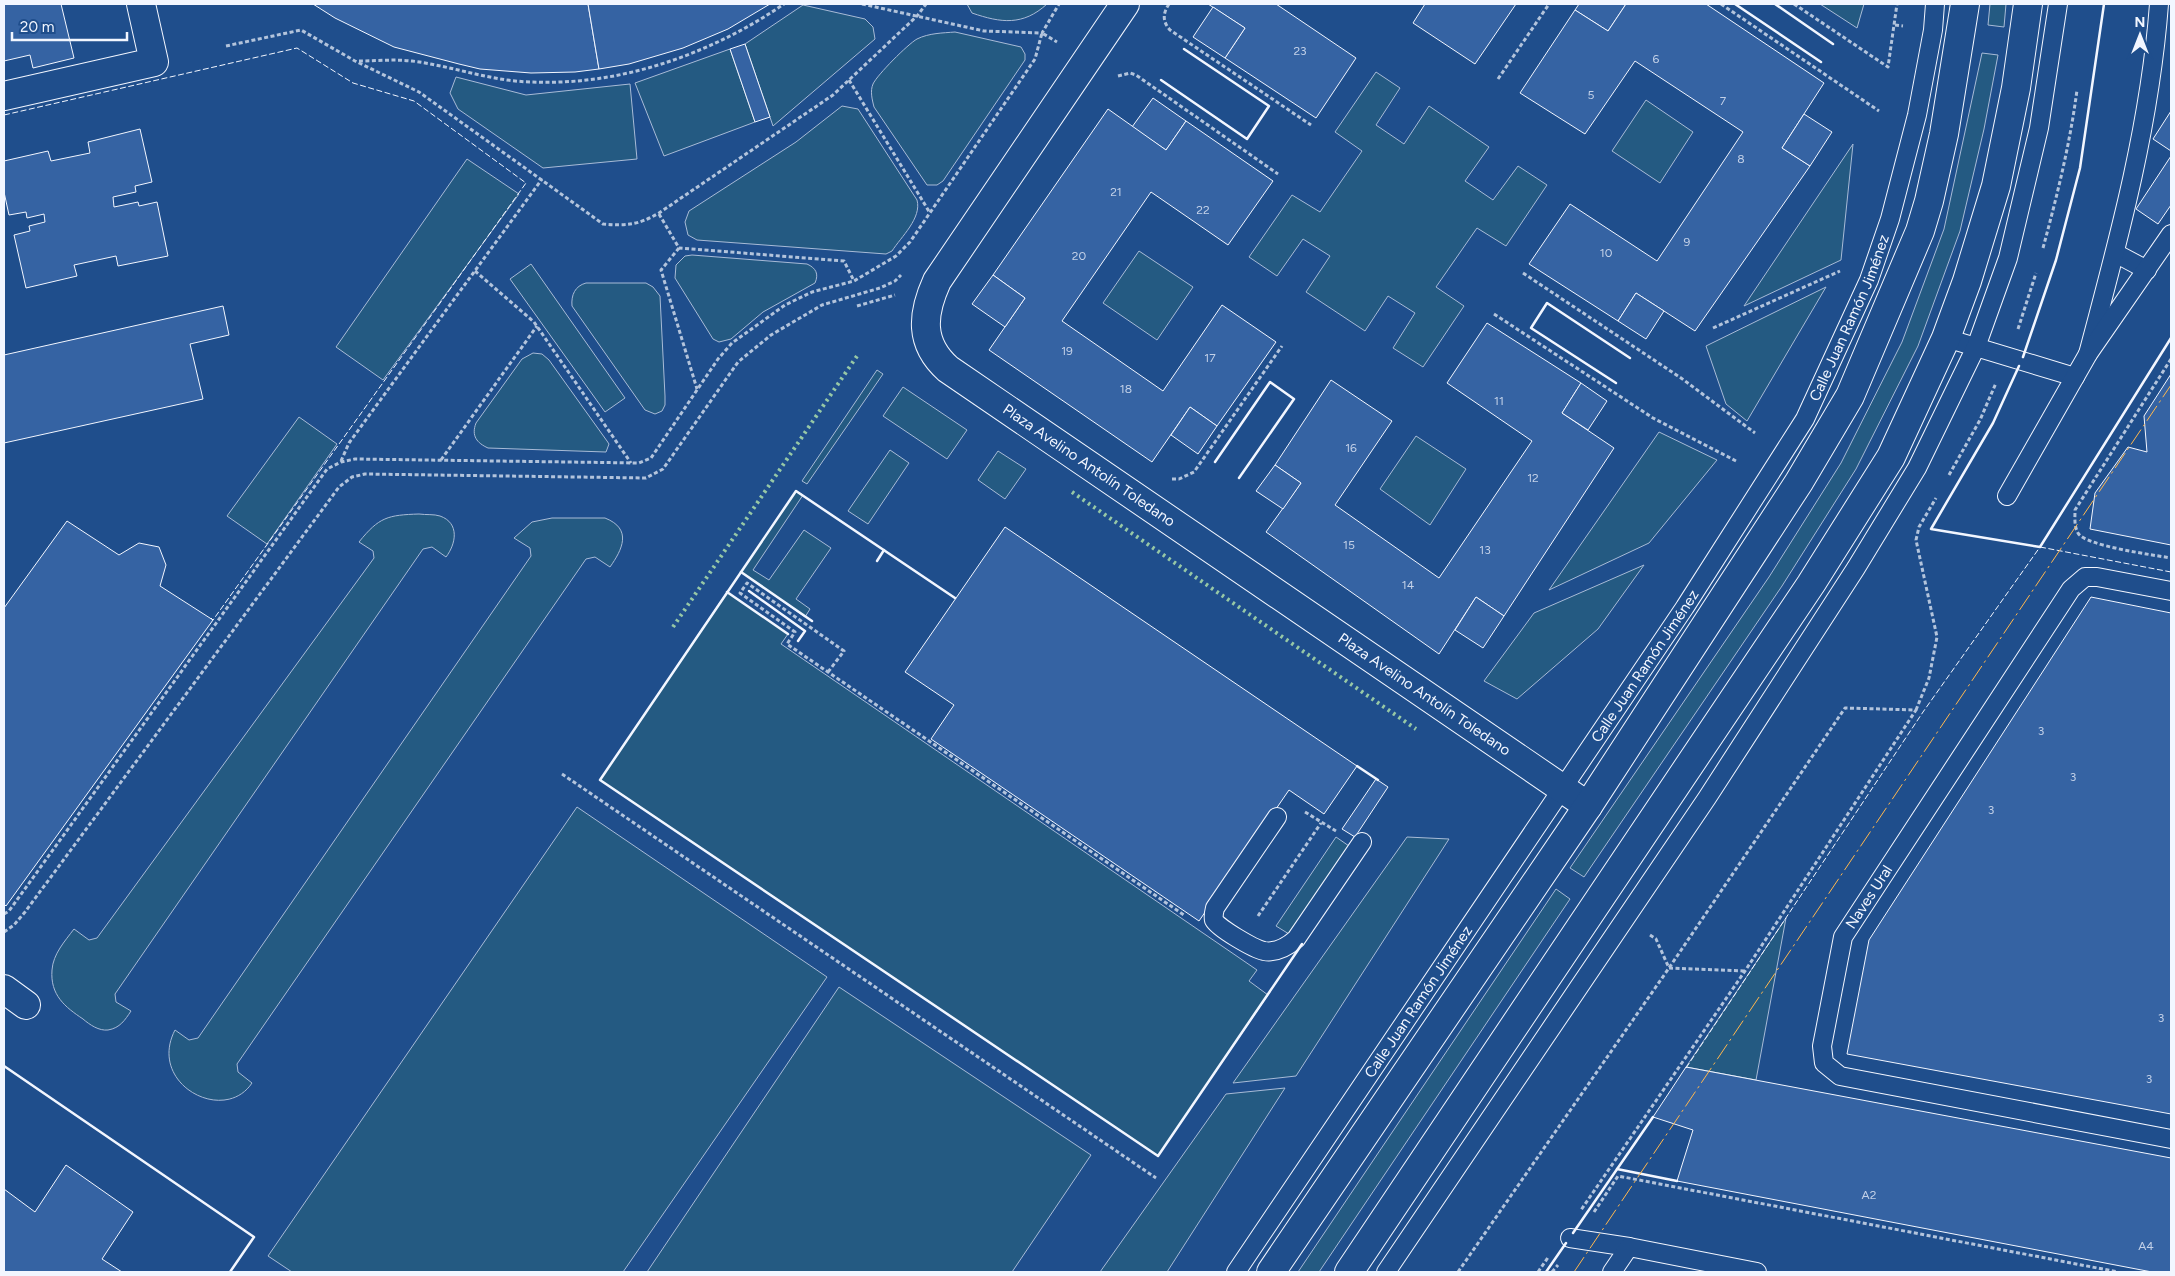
<svg xmlns="http://www.w3.org/2000/svg" width="2175" height="1276" font-family="Figtree,sans-serif">
<style>
.green{fill:#245a82;stroke:#a8bbd7}
.building{fill:#3563a3;stroke:#f2f6ff}
.lines{fill:none;stroke-linecap:round;stroke-linejoin:round}
.lane-casing{stroke:#f2f6ff;stroke-width:20}
.street-casing{stroke:#f2f6ff;stroke-width:30}
.secondary-casing{stroke:#f2f6ff;stroke-width:30}
.path{stroke:#b3c4dc;stroke-width:3;stroke-dasharray:4 2.5;stroke-linecap:butt}
.lane{stroke:#1f4e8c;stroke-width:18}
.street{stroke:#1f4e8c;stroke-width:28}
.secondary{stroke:#1f4e8c;stroke-width:28}
.hedge{stroke:#97c8a6;stroke-width:4;stroke-dasharray:2.5 4;stroke-linecap:butt}
.fence{stroke:#f2f6ff;stroke-width:1;stroke-dasharray:6 2.5;stroke-linecap:butt}
.wall{stroke:#f2f6ff;stroke-width:2.5}
.power{stroke:#ffb74d;stroke-width:1;stroke-dasharray:18 4 2.5 4;stroke-linecap:butt}
.labels{text-anchor:middle;dominant-baseline:central;stroke-width:4;stroke-linejoin:round;paint-order:stroke}
.number-label{font-size:12px;fill:#c3d1e8}
.street-label{font-size:15px;fill:#f2f6ff;stroke:#1f4e8c}
</style>
<rect width="100%" height="100%" fill="#1f4e8c"/>
<g class="green">
<path d="M967,4H1047C1023,26 1001,23 972,13Z"/>
<path d="M1820,4H1864L1857,28Z"/>
<path d="M1990,4H2006L2004,27L1988,25Z"/>
<path d="M803,5L865,19L873,27L875,39L773,126L745,44Z"/>
<path d="M955,32L1021,47L1025,54V60L943,181L937,185H927L874,107C872,99 870,91 873,84C877,75 908,44 917,39C929,33 943,33 955,32Z"/>
<path d="M730,49L755,122L664,156L635,83Z"/>
<path d="M1982,53L1998,55L1984,129L1960,231L1918,346L1856,469L1782,586L1584,877L1570,868L1769,577L1841,463L1902,342L1944,229Z"/>
<path d="M1376,72L1400,88L1376,125L1404,144L1429,106L1489,147L1465,181L1493,200L1518,166L1547,185L1506,246L1477,228L1436,287L1464,306L1423,367L1393,348L1415,313L1388,296L1365,331L1306,292L1330,256L1303,239L1277,276L1249,257L1292,195L1320,212L1362,151L1335,132Z"/>
<path d="M456,77L526,95L630,84L637,159L543,168L458,109L450,93Z"/>
<path d="M1646,100L1693,132L1660,183L1612,151Z"/>
<path d="M842,106L858,109L917,200C922,218 901,237 892,251L886,254L697,240L688,235L685,222L689,211L796,142Z"/>
<path d="M1853,144L1841,260L1744,306Z"/>
<path d="M467,159L519,194L383,380L336,347Z"/>
<path d="M1139,251L1193,287L1157,340L1103,303Z"/>
<path d="M692,255L807,264C816,268 819,274 815,283L763,312L731,339L719,342L713,339L675,278L676,265L685,256Z"/>
<path d="M531,264L625,398L605,412L510,279Z"/>
<path d="M586,283H646L653,287L660,296L665,396V405L662,411L655,414L645,410L572,306C571,295 575,286 586,283Z"/>
<path d="M1826,287L1747,421L1726,404L1706,346Z"/>
<path d="M533,353L542,354L549,360L607,441L609,444L606,452L488,448C477,443 471,436 476,423L522,359Z"/>
<path d="M877,370L883,374L807,484L802,481Z"/>
<path d="M903,387L967,430L947,459L883,416Z"/>
<path d="M299,417L337,444L267,544L227,516Z"/>
<path d="M1659,432L1717,460L1649,543L1549,590Z"/>
<path d="M1416,436L1466,469L1430,525L1380,489Z"/>
<path d="M890,450L909,463L868,524L848,511Z"/>
<path d="M998,451L1026,469L1005,499L978,480Z"/>
<path d="M796,491L803,495L753,570L769,580L804,530L831,548L796,599L810,609L805,617L741,572Z"/>
<path d="M419,514C426,515 434,514 440,516C460,523 456,544 446,557L432,547L423,549L115,994L116,1002L131,1011C125,1020 120,1028 108,1030C99,1031 90,1025 83,1019C65,1007 50,995 52,970C53,954 65,941 74,929L89,940L97,938L374,558L373,551L359,542C379,517 388,515 419,514Z"/>
<path d="M552,518H605C633,529 622,550 610,567L595,557L586,559L237,1064L238,1072L252,1083C224,1125 147,1084 175,1030L189,1040L198,1038L531,556L530,548L514,538L532,522Z"/>
<path d="M1644,565L1598,629L1517,699L1484,681L1534,613Z"/>
<path d="M727,592L788,634L781,644L1257,970L1249,981L1268,995L1158,1156L600,780Z"/>
<path d="M577,807L827,977L623,1272H292L268,1256Z"/>
<path d="M1336,837L1349,846L1289,934L1276,926Z"/>
<path d="M1407,837L1449,839L1296,1076L1233,1083Z"/>
<path d="M1556,889L1570,899L1319,1272H1298Z"/>
<path d="M1786,918L1756,1080L1686,1067Z"/>
<path d="M839,987L1091,1155L1012,1272H647Z"/>
<path d="M1285,1088L1167,1272H1100L1226,1094Z"/>
</g>
<g class="building">
<path d="M4,4H61L74,58L33,68L30,55L4,61Z"/>
<path d="M313,4H588L599,69L575,72L531,73L480,69L459,64L394,47L335,18Z"/>
<path d="M588,4H770L728,29L683,48L629,64L599,69Z"/>
<path d="M1208,4H1276L1356,58L1316,118L1225,58L1245,28Z"/>
<path d="M1425,4H1516L1475,64L1413,23Z"/>
<path d="M1579,4H1626L1608,31L1575,10Z"/>
<path d="M1626,4H1706L1824,83L1782,148L1810,166L1695,331L1636,293L1618,321L1529,264L1570,204L1657,261L1743,132L1635,61L1585,134L1520,93L1575,10L1608,31Z"/>
<path d="M1213,7L1245,28L1225,58L1193,37Z"/>
<path d="M745,44L770,117L755,122L730,49Z"/>
<path d="M1153,98L1186,121L1166,150L1132,127Z"/>
<path d="M1108,109L1166,150L1186,121L1273,181L1228,245L1151,192L1062,321L1163,391L1222,305L1276,342L1217,426L1190,407L1152,462L989,350L1025,298L993,275Z"/>
<path d="M2171,111V151L2153,139Z"/>
<path d="M1804,114L1832,132L1810,166L1782,148Z"/>
<path d="M140,129L152,182L135,186L136,192L113,197L114,207L138,202L139,206L157,202L168,256L118,266L116,256L74,265L77,276L26,288L14,235L30,231L29,226L45,222L44,214L27,218L26,212L9,215L4,192V161L48,151L51,161L90,153L88,142Z"/>
<path d="M2171,156V205L2158,224L2136,209Z"/>
<path d="M993,275L1025,298L1005,327L972,304Z"/>
<path d="M1636,293L1664,311L1646,339L1618,321Z"/>
<path d="M223,306L229,335L190,344L203,399L4,443V355Z"/>
<path d="M1487,323L1581,383L1562,413L1614,448L1504,616L1476,597L1439,654L1266,532L1301,483L1275,465L1331,380L1392,421L1335,505L1439,578L1532,441L1447,383Z"/>
<path d="M2171,374V545L2090,529L2095,493L2128,447L2147,452L2144,416Z"/>
<path d="M1581,383L1607,401L1588,430L1562,413Z"/>
<path d="M1190,407L1217,426L1198,454L1171,435Z"/>
<path d="M1275,465L1301,483L1283,509L1256,491Z"/>
<path d="M67,521L119,555L139,543L159,547L166,565L160,586L213,620L6,906L4,904V608Z"/>
<path d="M1005,527L1357,766L1324,814L1289,790L1199,921L931,739L954,705L905,672Z"/>
<path d="M1476,597L1504,616L1483,648L1455,630Z"/>
<path d="M2091,597L2171,613V1114L1847,1054L1869,940Z"/>
<path d="M1376,779L1388,787L1355,837L1342,829Z"/>
<path d="M1686,1067L2171,1158V1272H2152L1677,1181L1693,1130L1653,1117Z"/>
<path d="M66,1165L133,1212L102,1259L122,1272H4V1189L35,1212Z"/>
</g>
<g class="lines">
<defs>
<g id="lane">
<path d="M2115,253L2147,270"/>
<path d="M1946,338L2075,377"/>
<path d="M2088,354C2119,238 2150,124 2159,4"/>
<path d="M2007,496L2088,354L2171,234"/>
<path d="M2171,591L2097,577H2085L2071,589L1843,937L1822,1046L1824,1063L1840,1076L2171,1139"/>
<path d="M1277,817L1215,908C1214,912 1213,916 1214,920C1218,928 1254,949 1264,951C1276,953 1287,947 1296,939L1362,842"/>
<path d="M1570,1238L1629,1247"/>
<path id="s1" d="M1236,1272L1685,607L1805,419L1869,280L1890,219L1917,115L1933,30L1935,4"/>
<path d="M1386,1272L1707,798L1856,568L1917,468L1976,347L2008,258L2039,128L2058,4"/>
<path d="M1612,1272L1629,1247L1757,1272"/>
</g>
<g id="street">
<path id="s2" d="M1125,4L937,281C922,314 919,343 948,369L1588,806"/>
<path d="M4,96L154,62L141,4"/>
<path d="M4,989L26,1005"/>
</g>
<g id="secondary">
<path d="M1271,1272L1588,806L1799,482L1850,396L1920,231L1929,201L1944,134L1965,4"/>
<path d="M1349,1272L1811,584L1891,457L1946,338L1967,281L1996,186L2016,88L2028,4"/>
</g>
</defs>
<use href="#lane" class="lane-casing"/>
<use href="#street" class="street-casing"/>
<use href="#secondary" class="secondary-casing"/>
<g class="path">
<path d="M862,4L984,31L1042,33L1059,4"/>
<path d="M1169,4C1163,13 1162,21 1170,30L1311,125"/>
<path d="M1721,4L1879,111"/>
<path d="M1794,4L1888,67L1897,4"/>
<path d="M1895,25L1903,26"/>
<path d="M226,46L301,30L355,61L419,92L603,224C627,226 638,225 659,213L833,95L918,15L926,4"/>
<path d="M359,61C376,61 394,59 412,61C452,66 490,81 531,82C621,86 711,54 784,4"/>
<path d="M1118,76L1130,73L1136,75L1278,174"/>
<path d="M1498,79L1549,4"/>
<path d="M849,80L930,213"/>
<path d="M659,214L679,248L844,261L854,281"/>
<path d="M679,248L661,270L697,389"/>
<path d="M2043,248C2057,196 2070,144 2077,90"/>
<path d="M475,271L534,322L631,463"/>
<path d="M1523,273L1681,378L1755,433"/>
<path d="M857,306L895,295"/>
<path d="M1494,314L1653,418L1736,461"/>
<path d="M1713,328L1840,271"/>
<path d="M2018,329L2036,273"/>
<path d="M2171,359L2075,510C2075,518 2074,526 2078,533C2085,546 2154,555 2171,558"/>
<path d="M441,460L537,326"/>
<path d="M341,461L349,443L542,179"/>
<path d="M1949,475L1980,420L1996,383"/>
<path d="M1172,479H1179L1194,472L1282,346"/>
<path d="M828,672L844,651L747,583L740,593L795,632L787,644L828,672L1184,915"/>
<path d="M1916,710L1929,678L1937,637L1916,540L1919,527L1936,498"/>
<path d="M562,774L1156,1178"/>
<path d="M1305,812L1336,831"/>
<path d="M4,914L9,911L327,469L341,462L355,459L639,463L651,458L718,359L732,343L785,305L812,292L854,281L896,256L910,242L1035,59L1042,33L1057,42"/>
<path d="M1258,916L1321,823"/>
<path d="M4,932L14,925L25,912L339,487L352,477L365,474L646,478L663,469L738,362L771,335L822,305L880,288L895,281L901,275"/>
<path d="M1650,935L1656,939L1669,968L1744,971"/>
<path d="M1594,1212L1618,1176L2118,1272"/>
<path d="M1458,1272L1669,968L1845,708L1916,710L1745,971L1581,1210"/>
<path d="M1538,1272L1549,1256"/>
<path d="M1552,1272L1558,1265"/>
</g>
<use href="#lane" class="lane"/>
<use href="#street" class="street"/>
<use href="#secondary" class="secondary"/>
<g class="hedge">
<path d="M1072,492L1416,729"/>
<path d="M673,627L857,356"/>
</g>
<g class="fence">
<path d="M4,115L297,48L353,83L414,101L526,183L213,620L211,618"/>
<path d="M2040,547L2171,572"/>
<path d="M1686,1068L1923,712L2040,547L2171,338"/>
</g>
<g class="wall">
<path d="M1735,4L1821,62"/>
<path d="M1775,4L1833,44"/>
<path d="M1161,80L1247,139L1269,106L1184,49"/>
<path d="M2023,357L2056,260L2080,168L2104,4"/>
<path d="M2019,366L1993,423L1931,529L2040,547L2171,338"/>
<path d="M1616,383L1531,328L1547,303L1630,358"/>
<path d="M1215,462L1270,382L1294,399L1239,478"/>
<path d="M877,561L884,550"/>
<path d="M741,572L812,621"/>
<path d="M749,591L805,631L798,641"/>
<path d="M727,592L788,634"/>
<path d="M955,598L796,491L600,780L1158,1156L1302,944"/>
<path d="M1357,766L1378,780"/>
<path d="M4,1066L254,1237L230,1272"/>
<path d="M1617,1169L1677,1181"/>
<path d="M1573,1233L1653,1117"/>
<path d="M1546,1272L1566,1243"/>
</g>
<path class="power" d="M1574,1272L2171,385"/>
</g>
<g class="labels">
<g class="number-label">
<text x="1300" y="51">23</text>
<text x="1656" y="59">6</text>
<text x="1591" y="95">5</text>
<text x="1723" y="101">7</text>
<text x="1741" y="159">8</text>
<text x="1116" y="192">21</text>
<text x="1203" y="210">22</text>
<text x="1687" y="242">9</text>
<text x="1606" y="253">10</text>
<text x="1079" y="256">20</text>
<text x="1067" y="351">19</text>
<text x="1210" y="358">17</text>
<text x="1126" y="389">18</text>
<text x="1499" y="401">11</text>
<text x="1351" y="448">16</text>
<text x="1533" y="478">12</text>
<text x="1349" y="545">15</text>
<text x="1485" y="550">13</text>
<text x="1408" y="585">14</text>
<text x="2041" y="731">3</text>
<text x="2073" y="777">3</text>
<text x="1991" y="810">3</text>
<text x="2161" y="1018">3</text>
<text x="2149" y="1079">3</text>
<text x="1869" y="1195">A2</text>
<text x="2146" y="1246">A4</text>
</g>
<g class="street-label">
<text stroke="none"><textPath href="#s1" startOffset="1136">Calle Juan Ramón Jiménez</textPath></text>
<text stroke="none"><textPath href="#s2" startOffset="602">Plaza Avelino Antolín Toledano</textPath></text>
<text stroke="none"><textPath href="#s1" startOffset="731">Calle Juan Ramón Jiménez</textPath></text>
<text stroke="none"><textPath href="#s2" startOffset="1008">Plaza Avelino Antolín Toledano</textPath></text>
<text transform="translate(1869 897) rotate(-57)">Naves Ural</text>
<text stroke="none"><textPath href="#s1" startOffset="326">Calle Juan Ramón Jiménez</textPath></text>
</g>
</g>
<rect width="2175" height="1276" fill="none" stroke="#f2f6ff" stroke-width="10"/>
<g transform="translate(2140 35)" stroke="#1f4e8c" stroke-width="4" paint-order="stroke">
<path d="M0-4L9 19L0 12L-9 19Z" fill="#f2f6ff"/>
<text y="-8" font-size="14" font-weight="bold" text-anchor="middle" fill="#f2f6ff">N</text>
</g>
<path d="M12 32v8h115v-8" fill="none" stroke="#f2f6ff" stroke-width="2.5"/>
<text x="20" y="32" font-size="15" fill="#f2f6ff" stroke="#1f4e8c" stroke-width="4" paint-order="stroke">20 m</text>
</svg>
